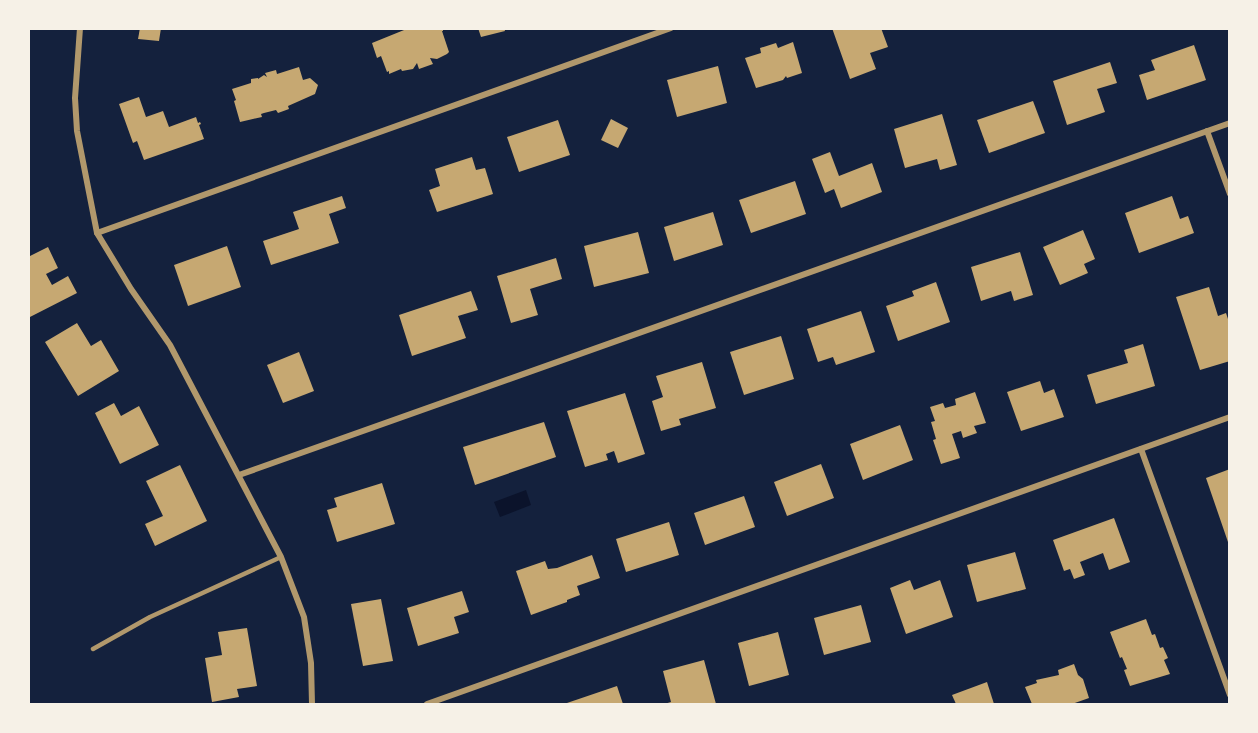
<svg xmlns="http://www.w3.org/2000/svg" width="1258" height="733" font-family="Jost,sans-serif">
<style>
.water{fill:#0b132b}
.building{fill:#c6a872}
.lines{fill:none;stroke-linecap:round;stroke-linejoin:round}
.service{stroke:#b1986c;stroke-width:4.5}
.minor{stroke:#b1986c;stroke-width:6}
</style>
<rect width="100%" height="100%" fill="#14213d"/>
<path class="water" d="M526,490L531,505L500,517L494,502Z"/>
<g class="building">
<path d="M140,28H161L159,41L138,39Z"/>
<path d="M409,28H443V31H442L449,52L447,54L437,59L430,58L433,64L419,69L417,63L413,69L402,71L401,69L389,74V71L387,72L381,56L377,58L372,43Z"/>
<path d="M478,28H504L505,31L481,37Z"/>
<path d="M832,28H881L888,47L870,53L876,69L850,79Z"/>
<path d="M793,42L802,73L787,78L786,76L783,80L756,88L745,58L761,53L760,48L776,43L778,48Z"/>
<path d="M1194,45L1206,80L1147,100L1139,75L1155,70L1151,60Z"/>
<path d="M1110,62L1117,83L1097,89L1105,112L1067,125L1053,81Z"/>
<path d="M718,66L727,103L677,117L667,80Z"/>
<path d="M299,67L303,80L310,78L318,85L315,94L288,106L289,109L278,113L276,110L264,113L261,114L262,117L240,122L234,101L236,100L232,89L251,83V79L258,78V79L264,75L267,77L265,73L276,70L277,74Z"/>
<path d="M139,97L146,117L163,111L169,127L196,117L198,123L200,122L201,124L199,125L204,139L144,160L137,141L133,143L119,104Z"/>
<path d="M1033,101L1045,133L989,153L977,120Z"/>
<path d="M942,114L957,165L940,170L937,159L905,168L894,129Z"/>
<path d="M611,119L628,128L618,148L601,140Z"/>
<path d="M558,120L570,155L519,172L507,137Z"/>
<path d="M830,152L839,176L872,163L882,192L841,208L834,189L825,193L812,159Z"/>
<path d="M472,157L476,170L485,168L493,194L437,212L429,190L440,186L435,169Z"/>
<path d="M795,181L806,214L751,233L739,200Z"/>
<path d="M342,196L346,208L329,214L339,243L271,265L263,241L299,229L293,212Z"/>
<path d="M1172,196L1180,219L1188,216L1194,233L1139,253L1125,213Z"/>
<path d="M713,212L723,245L674,261L664,227Z"/>
<path d="M1083,230L1095,259L1084,264L1088,273L1060,285L1043,247Z"/>
<path d="M638,232L649,273L594,287L584,246Z"/>
<path d="M227,246L241,287L188,306L174,265Z"/>
<path d="M48,247L58,268L46,274L52,285L68,276L77,293L28,318V257Z"/>
<path d="M1020,252L1033,295L1014,301L1011,291L981,301L971,267Z"/>
<path d="M556,258L562,279L530,289L538,315L511,323L497,276Z"/>
<path d="M936,282L950,322L898,341L886,306L914,296L912,291Z"/>
<path d="M1209,287L1218,316L1226,313L1230,325V361L1200,370L1176,297Z"/>
<path d="M471,291L478,310L458,316L466,338L412,356L399,315Z"/>
<path d="M861,311L875,352L836,365L833,357L818,362L807,329Z"/>
<path d="M77,323L91,346L101,340L119,371L78,396L45,342Z"/>
<path d="M781,336L794,379L744,395L730,352Z"/>
<path d="M1143,344L1155,386L1096,404L1087,375L1128,363L1124,350Z"/>
<path d="M299,352L314,391L283,403L267,365Z"/>
<path d="M702,362L716,408L679,419L681,425L661,431L652,401L663,397L656,376Z"/>
<path d="M1040,381L1044,393L1054,389L1064,417L1021,431L1007,392Z"/>
<path d="M975,392L986,423L974,426L977,433L963,438L961,431L952,434L960,458L941,464L933,440L936,439L931,422L935,421L930,407L943,403L945,408L956,405L955,399Z"/>
<path d="M625,393L645,454L618,463L614,451L606,454L608,460L585,467L567,411Z"/>
<path d="M114,403L121,416L139,406L159,445L120,464L95,413Z"/>
<path d="M544,422L556,457L475,485L463,447Z"/>
<path d="M900,425L913,460L863,480L850,444Z"/>
<path d="M821,464L834,498L787,516L774,482Z"/>
<path d="M180,465L207,521L155,546L145,524L163,516L146,481Z"/>
<path d="M1230,469V544L1229,545L1206,478Z"/>
<path d="M382,483L395,524L337,542L327,510L337,507L334,498Z"/>
<path d="M744,496L755,527L705,545L694,513Z"/>
<path d="M1114,518L1130,562L1109,570L1103,553L1080,562L1085,575L1074,579L1070,569L1064,571L1053,540Z"/>
<path d="M669,522L679,555L626,572L616,539Z"/>
<path d="M1015,552L1026,589L977,602L967,565Z"/>
<path d="M592,555L600,578L577,586L580,595L567,600V602L531,615L516,571L545,561L548,569L557,568Z"/>
<path d="M910,580L914,590L940,580L953,617L906,634L890,588Z"/>
<path d="M462,591L469,612L454,617L459,633L418,646L407,608Z"/>
<path d="M381,599L393,661L363,666L351,604Z"/>
<path d="M861,605L871,642L824,655L814,618Z"/>
<path d="M1146,619L1152,635L1155,634L1160,648L1163,647L1168,658L1164,660L1170,674L1130,686L1124,670L1127,669L1122,657L1120,658L1110,632Z"/>
<path d="M247,628L257,686L237,689L239,697L212,702L205,658L222,655L218,632Z"/>
<path d="M778,632L789,675L749,686L738,643Z"/>
<path d="M704,660L716,704H664L671,702L663,671Z"/>
<path d="M1074,664L1078,675L1083,679L1089,698L1072,704H1032L1025,687L1037,683L1036,680L1059,675L1058,670Z"/>
<path d="M987,682L994,704H956L952,695Z"/>
<path d="M617,686L623,704H564Z"/>
</g>
<g class="lines">
<path class="service" d="M93,649L150,617L281,557"/>
<g class="minor">
<path d="M80,28L75,98L77,131L97,233L131,289L170,345L281,557L304,617L311,663L312,704"/>
<path d="M1207,131L1230,194"/>
<path d="M97,233L671,28"/>
<path d="M1141,449L1230,695"/>
<path d="M239,475L1230,123"/>
<path d="M427,704L1230,417"/>
</g>
</g>
<rect width="1258" height="733" fill="none" stroke="#f6f1e7" stroke-width="60"/>
</svg>
